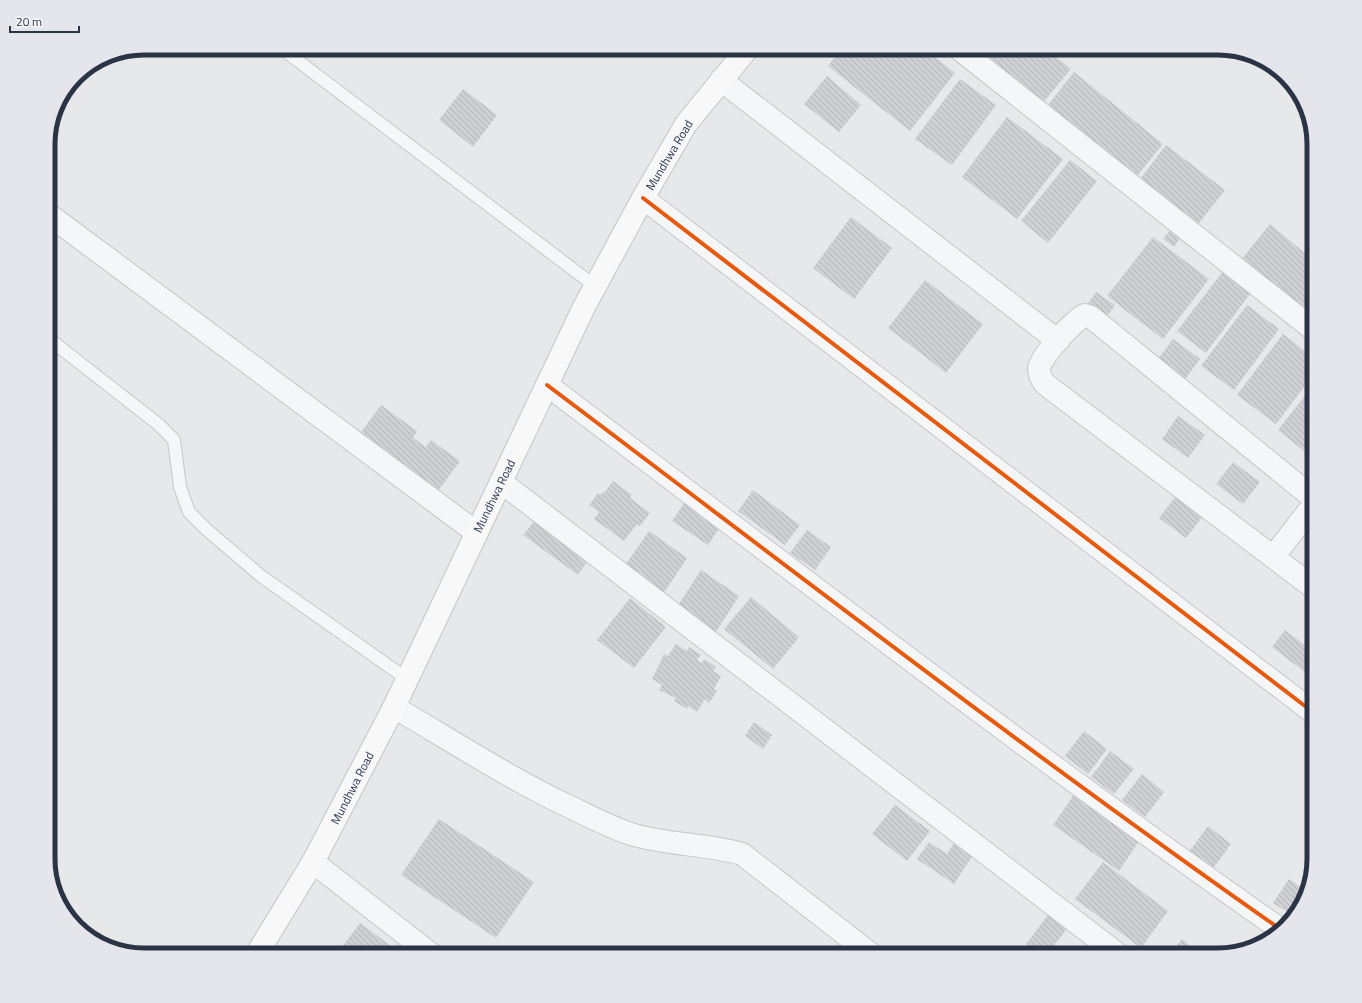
<svg xmlns="http://www.w3.org/2000/svg" width="1362" height="1003" font-family="'Titillium Web',sans-serif">
<style>
.building{fill:url(#building-back-hatch)}
.lines{fill:none;stroke-linecap:round;stroke-linejoin:round}
.service-casing{stroke:#c4c6c8;stroke-width:14}
.minor-casing{stroke:#c4c6c8;stroke-width:24}
.primary-casing{stroke:#c2c5c8;stroke-width:24}
.service{stroke:#f5f6f7;stroke-width:12}
.minor{stroke:#f5f6f7;stroke-width:22}
.primary{stroke:#f8f8f8;stroke-width:22}
.cycleway-casing{stroke:#f4f6f9;stroke-width:6}
.cycleway{stroke:#e8590c;stroke-width:4}
.labels{text-anchor:middle;dominant-baseline:central;stroke-width:3.5;stroke-linejoin:round;paint-order:stroke}
.street-label{font-size:12px;fill:#2b3445;stroke:#f4f6f9}
.rim{fill:none;stroke:#2b3445;stroke-width:5}
</style>
<defs>
<pattern id="building-back-hatch" width="6" height="6" patternUnits="userSpaceOnUse"><rect width="6" height="6" fill="#ced0d3"/><path d="M-1 5l2 2M0 0l6 6M5-1l2 2" fill="none" stroke="#b1b3b6"/></pattern>
</defs>
<rect width="100%" height="100%" fill="#e6e8ea"/>
<g class="building">
<path d="M842,48H924L955,73L910,131L828,66Z"/>
<path d="M978,48H1045L1071,69L1041,105L975,51Z"/>
<path d="M1074,72L1163,144L1133,181L1044,110Z"/>
<path d="M827,76L861,105L839,132L804,104Z"/>
<path d="M960,79L996,105L952,165L915,139Z"/>
<path d="M463,89L497,115L473,147L439,120Z"/>
<path d="M1007,117L1063,159L1017,219L962,177Z"/>
<path d="M1166,145L1225,190L1196,227L1138,182Z"/>
<path d="M1070,160L1097,181L1048,243L1021,221Z"/>
<path d="M851,217L892,248L854,299L813,268Z"/>
<path d="M1270,224L1314,261V304L1306,314L1240,261Z"/>
<path d="M1172,228L1182,235L1174,247L1163,239Z"/>
<path d="M1153,237L1209,279L1163,339L1107,296Z"/>
<path d="M1224,270L1252,291L1206,353L1177,331Z"/>
<path d="M925,280L983,324L946,373L888,328Z"/>
<path d="M1096,292L1115,305L1107,317L1088,304Z"/>
<path d="M1247,305L1279,329L1234,390L1201,366Z"/>
<path d="M1283,334L1314,358V374L1276,424L1237,395Z"/>
<path d="M1173,339L1200,359L1183,382L1156,362Z"/>
<path d="M1314,384V459L1278,430Z"/>
<path d="M381,405L417,431L413,438L426,447L431,440L460,461L438,491L359,435Z"/>
<path d="M1178,416L1205,435L1188,458L1162,439Z"/>
<path d="M1233,462L1260,482L1243,504L1216,484Z"/>
<path d="M613,481L632,495L630,498L650,513L640,526L637,524L624,541L594,519L599,512L589,505L598,493L600,495L603,492L604,493Z"/>
<path d="M753,490L800,525L785,545L738,511Z"/>
<path d="M689,496L724,521L708,545L672,521Z"/>
<path d="M1176,496L1203,516L1186,538L1159,518Z"/>
<path d="M536,519L590,558L578,575L523,535Z"/>
<path d="M807,530L831,547L815,570L790,553Z"/>
<path d="M649,531L687,558L663,594L624,567Z"/>
<path d="M701,570L739,596L716,632L677,607Z"/>
<path d="M751,597L799,637L773,669L724,629Z"/>
<path d="M630,598L666,627L634,668L597,640Z"/>
<path d="M1285,630L1314,652V679L1272,647Z"/>
<path d="M676,644L687,651L689,647L701,655L697,660L702,663L704,659L716,667L713,671L721,676L714,689L717,691L709,703L705,699L697,712L688,706L687,709L674,701L676,698L659,690L662,685L652,679L664,654L668,656Z"/>
<path d="M754,722L772,735L763,749L745,736Z"/>
<path d="M1084,731L1107,749L1088,774L1065,756Z"/>
<path d="M1110,751L1134,769L1114,794L1091,777Z"/>
<path d="M1142,774L1164,792L1145,817L1122,800Z"/>
<path d="M1076,792L1141,838L1119,871L1053,825Z"/>
<path d="M895,805L930,831L907,861L872,834Z"/>
<path d="M439,819L534,882L496,938L401,875Z"/>
<path d="M1208,826L1231,844L1212,870L1189,852Z"/>
<path d="M929,842L947,854L954,843L973,855L954,884L917,859Z"/>
<path d="M1103,862L1168,911L1141,948L1075,899Z"/>
<path d="M1289,879L1305,890L1290,914L1273,903Z"/>
<path d="M1048,915L1067,929L1046,955H1039L1026,944Z"/>
<path d="M360,923L403,955H336Z"/>
<path d="M1182,939L1202,955H1169Z"/>
</g>
<g class="lines">
<defs>
<g id="service">
<path d="M281,48L595,286"/>
<path d="M48,338L158,424L174,440L180,487L189,512L207,530L261,576L407,679"/>
</g>
<g id="minor">
<path d="M958,48L1314,330"/>
<path d="M721,80L1058,341"/>
<path d="M643,198L1314,713"/>
<path d="M48,214L477,533"/>
<path d="M547,385C790,568 1031,755 1280,929"/>
<path d="M501,482L1119,955"/>
<path d="M1273,557L1311,508L1314,503L1312,497L1091,317L1085,315C1075,319 1039,358 1039,369C1039,374 1042,380 1045,384L1314,588"/>
<path d="M394,707C452,741 509,778 570,807C591,817 612,828 634,835C670,845 707,844 742,854L872,955"/>
<path d="M313,862L432,955"/>
</g>
<path id="primary" d="M256,955L313,862L394,707L584,307L643,198L686,124L748,48"/>
</defs>
<use href="#service" class="service-casing"/>
<use href="#minor" class="minor-casing"/>
<use href="#primary" class="primary-casing"/>
<use href="#service" class="service"/>
<use href="#minor" class="minor"/>
<use href="#primary" class="primary"/>
<defs>
<g id="cycleway">
<path d="M643,198L1314,713"/>
<path d="M547,385C790,568 1031,755 1280,929"/>
</g>
</defs>
<use href="#cycleway" class="cycleway-casing"/>
<use href="#cycleway" class="cycleway"/>
</g>
<g class="labels">
<g class="street-label">
<text transform="translate(669 155) rotate(-59)">Mundhwa Road</text>
<text transform="translate(494 496) rotate(-64)">Mundhwa Road</text>
<text transform="translate(352 788) rotate(-63)">Mundhwa Road</text>
</g>
</g>
<path d="M0 0H1362V1003H0ZM144 55H1218A89 89 0 0 1 1307 144V859A89 89 0 0 1 1218 948H144A89 89 0 0 1 55 859V144A89 89 0 0 1 144 55Z" fill="#e4e6eb" fill-rule="evenodd"/>
<path class="rim" d="M144 55H1218A89 89 0 0 1 1307 144V859A89 89 0 0 1 1218 948H144A89 89 0 0 1 55 859V144A89 89 0 0 1 144 55Z"/>
<path d="M10 26v6h69v-6" fill="none" stroke="#2b3445" stroke-width="2"/>
<text x="16" y="26" font-size="12" fill="#2b3445" stroke="#f4f6f9" stroke-width="3" paint-order="stroke">20 m</text>
</svg>
